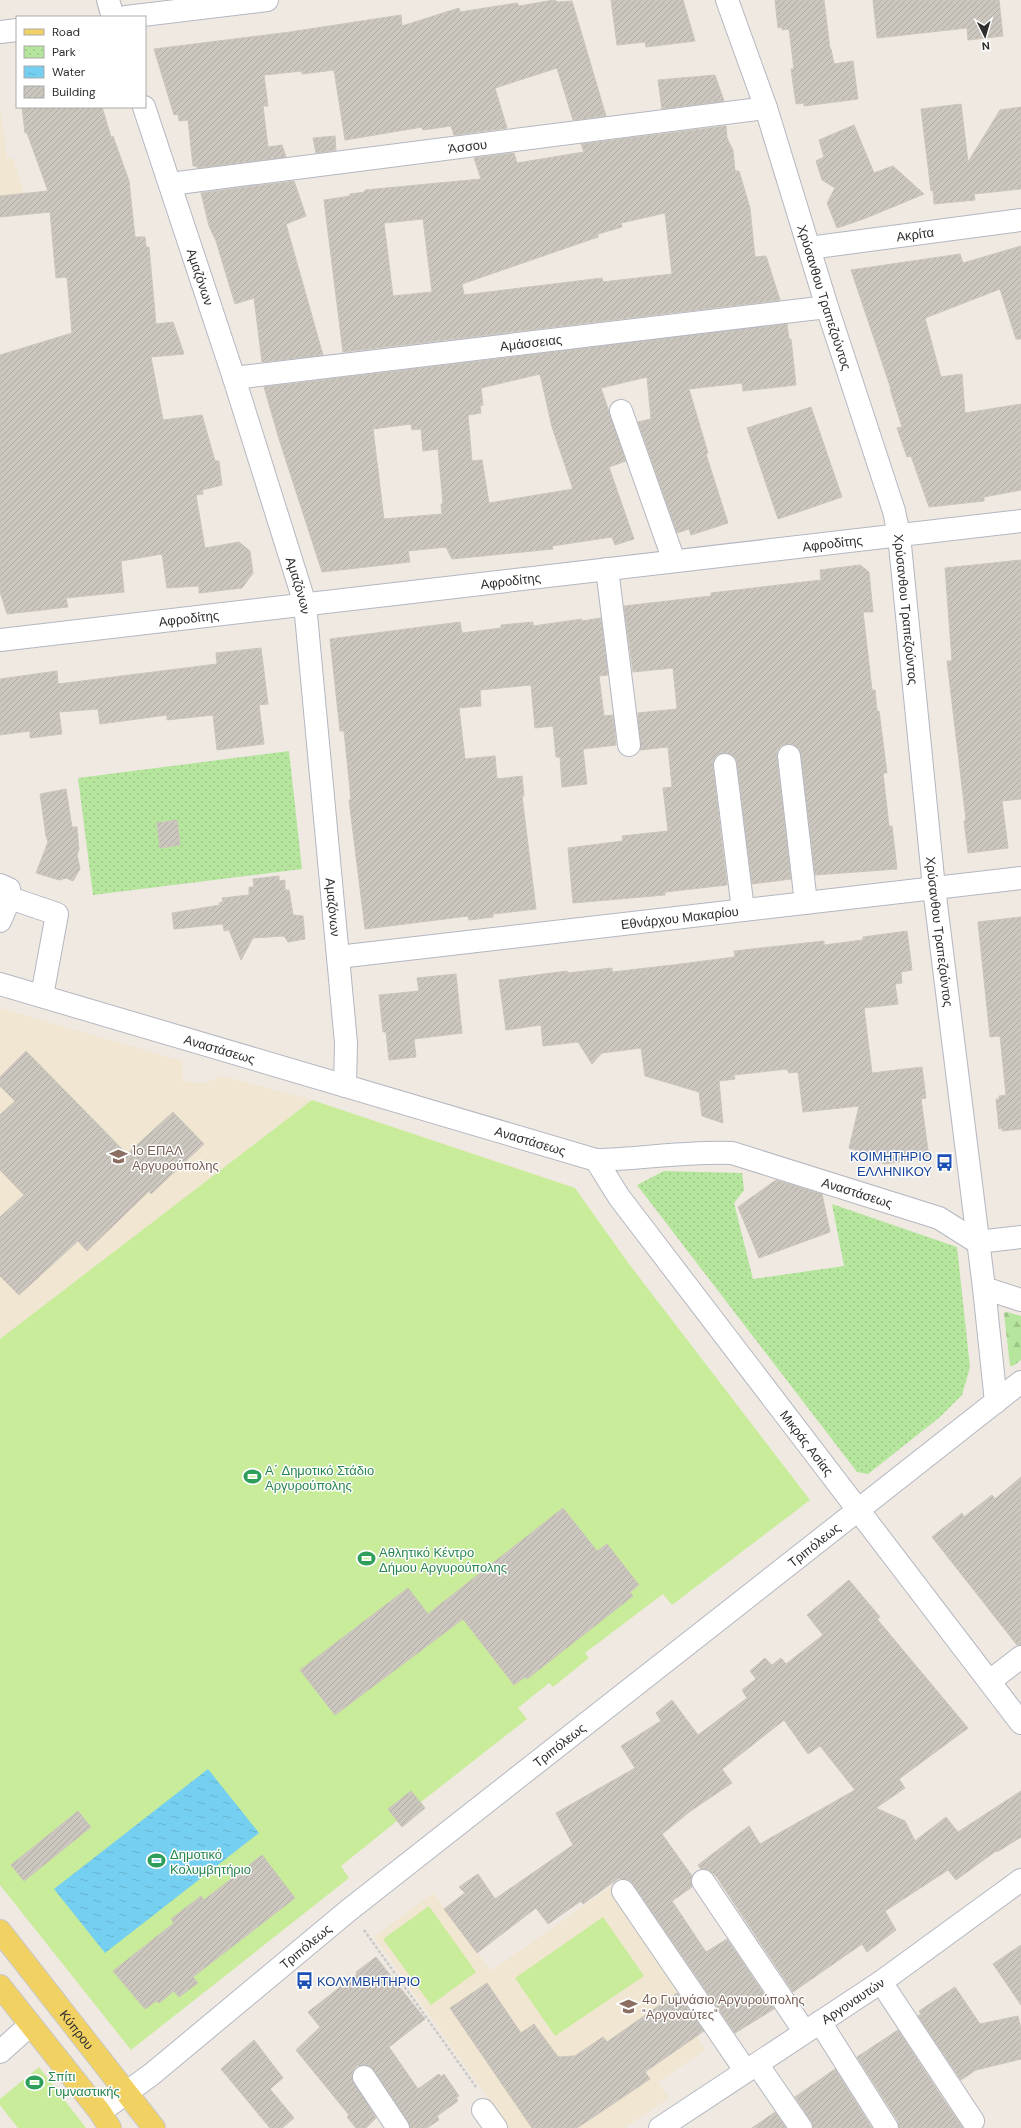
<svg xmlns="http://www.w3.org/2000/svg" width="1021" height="2128" font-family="'DM Sans',sans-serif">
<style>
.education{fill:#f0e6d1}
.forest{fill:url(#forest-firs)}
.park{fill:url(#park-dots)}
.pitch{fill:#c9ec9a}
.water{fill:url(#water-ripples)}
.building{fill:url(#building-hatch);stroke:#cbc5ba;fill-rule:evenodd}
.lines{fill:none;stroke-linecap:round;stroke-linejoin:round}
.minor-casing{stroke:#b4b7c1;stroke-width:24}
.major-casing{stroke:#c9c9c9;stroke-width:24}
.path{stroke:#c9c9c9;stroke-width:2.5;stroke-dasharray:3 2;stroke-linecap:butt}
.minor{stroke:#fff;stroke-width:22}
.major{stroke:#f2d163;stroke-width:22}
.labels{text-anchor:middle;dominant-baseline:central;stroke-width:3;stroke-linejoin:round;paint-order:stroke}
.street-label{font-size:13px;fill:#2e2e2e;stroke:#fff}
.education-label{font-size:13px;fill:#785e54;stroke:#fff;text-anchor:start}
.transit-label{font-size:13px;fill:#164399;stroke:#fff;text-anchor:end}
.leisure-label{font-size:13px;fill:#27864d;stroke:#fff;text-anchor:start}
</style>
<defs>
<pattern id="forest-firs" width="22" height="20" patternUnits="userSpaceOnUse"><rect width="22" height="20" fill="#b6e59e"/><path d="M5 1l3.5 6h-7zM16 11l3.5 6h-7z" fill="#9dc588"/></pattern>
<pattern id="park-dots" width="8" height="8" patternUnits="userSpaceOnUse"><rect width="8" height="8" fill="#b6e59e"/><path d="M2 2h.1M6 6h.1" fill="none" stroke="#9dc588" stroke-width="1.8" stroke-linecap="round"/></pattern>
<pattern id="water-ripples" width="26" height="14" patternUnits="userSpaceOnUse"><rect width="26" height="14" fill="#75cff0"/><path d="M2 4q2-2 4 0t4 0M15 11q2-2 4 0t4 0" fill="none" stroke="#66b2ce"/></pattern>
<pattern id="building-hatch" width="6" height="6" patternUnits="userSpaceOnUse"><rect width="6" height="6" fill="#cbc7bf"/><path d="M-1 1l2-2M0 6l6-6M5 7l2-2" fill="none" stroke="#afaba4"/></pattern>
</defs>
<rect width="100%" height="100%" fill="#efe9e1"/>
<g class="education">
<path d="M0,105L7,158H13L24,193L0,196Z"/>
<path d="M0,1008L182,1061L183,1081L204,1083L223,1076L312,1100L0,1339Z"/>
<path d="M615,1884L684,1988L607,2042L603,2037L575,2056L558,2057L534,2024L521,2033L487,1983L450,2008L532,2128H509L374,1937L433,1893L491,1971Z"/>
<path d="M697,2036L705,2050L658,2082L669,2098L624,2128H577L650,2079L645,2072Z"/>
</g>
<path class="forest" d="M1007,1312L1021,1316V1360L1013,1366H1010L1004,1313Z"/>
<g class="park">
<path d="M289,751L302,869L93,895L78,778Z"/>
<path d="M664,1171L742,1173L744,1190L734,1203L753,1279L844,1266L832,1204L957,1247L970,1367L962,1395L940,1417L868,1474L857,1472L637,1185Z"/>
</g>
<g class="pitch">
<path d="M312,1100L575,1188L629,1264L810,1500L672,1605L663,1594L585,1653L589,1658L553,1687L549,1683L518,1708L527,1719L421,1802L425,1808L402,1827L397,1821L341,1866L349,1878L131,2050L0,1885V1339Z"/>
<path d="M429,1906L476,1972L431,2005L383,1939Z"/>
<path d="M603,1917L644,1976L555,2036L515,1978Z"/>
<path d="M39,2067L86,2128H18L0,2105V2099Z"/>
</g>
<path class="water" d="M208,1769L259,1833L105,1953L54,1889Z"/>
<g class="building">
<path d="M554,0L558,2L572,1L606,116L573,120L557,68L495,88L507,128L454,135L451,126L423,130L422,127L345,140L334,70L302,74V71L264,75L268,106H263L268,147L282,145L286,157L197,168V166H193L188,120L179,121L178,114L174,115L154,49L290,32L401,15L402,26L459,8L460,12L517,3L519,6Z"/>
<path d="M611,0H683L695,41L646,47L645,42L617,45Z"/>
<path d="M775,0H824L830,49H831L834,64L853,61L858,99L804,106V103L796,104L791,69H794L789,29L782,30V27L778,28Z"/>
<path d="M873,0H999L1003,36L968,40L967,28L877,38Z"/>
<path d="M715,75L724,101L662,109L658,80Z"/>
<path d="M961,104L968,162L1000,110L1021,107V189L974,194L975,200L934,204L933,190L931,191L921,109Z"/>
<path d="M22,107H102L111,137L113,136L129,181L135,237H145L146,247H149L156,324L173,322L184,354L151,357L163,420L202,415L215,461H219L222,485L202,490L203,494L196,495L205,548L239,542L250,551L253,573L242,588L199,593V586L167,588L162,554L121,561L124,592L66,598L68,607L7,614L0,592V355L72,333L67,277L56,278L50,212L0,217V196L48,191L27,133H25Z"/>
<path d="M854,125L874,173L893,166L924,194L866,218L837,228L827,203L835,188L822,180L816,161L824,157L819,140Z"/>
<path d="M726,126L727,138L733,150L735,171H739L750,208L755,257L766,256L780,300L343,352L324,200L350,196V194L365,192V190L481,179L474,158L514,153L517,163L584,152L581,144ZM665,213L672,274L603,282L602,278L464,295L462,284L598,237V234L622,227L621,223ZM423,219L432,292L393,296L384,223Z"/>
<path d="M335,136L336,150L316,153L313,138Z"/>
<path d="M294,181L306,216L286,224L323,355L262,362L254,298L235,304L216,241L209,226L201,193Z"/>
<path d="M1021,246V339H1016L1000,289L925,318L941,377L962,374L965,413L1021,404V490L984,497V501L929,507L911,456L907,457L897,428L902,427L890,389H891L851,270L960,254L963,263Z"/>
<path d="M787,324L789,339H791L796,385L743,391L742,383L689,389L708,453L706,454L728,523L691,535L689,529L677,533L638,422L651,419L647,377L601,388L626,461L609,467L634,539L615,545L612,537L552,546L553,549L452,559L446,547L408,551L410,562L322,572L279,439L264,387ZM540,374L552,427L573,489L489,503L482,460L472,461L468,415L481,413L480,406L483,405L481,388ZM411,424L412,430L421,429L423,451L438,449L443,504H441L442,514L384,519L373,429Z"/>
<path d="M811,407L842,497L778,519L747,428Z"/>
<path d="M1021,560V799L1002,801L1008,848L968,853L964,821L966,820L947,661H952L945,568Z"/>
<path d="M860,565L869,572L873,612H863L872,690H875L877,711H879L887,773H883L889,826H892L897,869L815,875L801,755L799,748L788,744L781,746L777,751V757L791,879L752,884L737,763L735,757L724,753L717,755L713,761V767L727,885L665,892V895L573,903L568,848L623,841L622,836L668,831L663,788L672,787L668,747L640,750L638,713L677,709L673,668L633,672L624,606L711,596V593L821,580L820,570Z"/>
<path d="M601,618L608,675L599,676L604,716L613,715L616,745L583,749L587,784L562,787L560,757H556L553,726L535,728L531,685L480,690L481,706L459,708L465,759L495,756L497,779L522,776L524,796H522L536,909L493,914V917L469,920L468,916L365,929L349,800H351L344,731H340L330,639L460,622L462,633L501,628V625L533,622V626L582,619V621Z"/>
<path d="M261,648L268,704L259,705L264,744L217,750L213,715L167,720V715L100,724L98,709L59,712L62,734L30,738V731L0,735V679L57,671L58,684L217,664L216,653Z"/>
<path d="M66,789L72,827H77L79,850L77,854L80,869L73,881L66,878L59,880L36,873L48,842L46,836L40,794Z"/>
<path d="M177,820L180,845L160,848L157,823Z"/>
<path d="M279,876V881L285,880V890H289L293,915L303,916L305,939L288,942L284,936L253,938L241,960L229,930L224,931L223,924L174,929L172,913L220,905L219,903L223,902L222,898L249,895V887H254L253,879Z"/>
<path d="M1021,917V1129L1002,1131V1128L999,1129L996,1099H999V1096L1006,1095L1000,1036L990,1037L978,922Z"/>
<path d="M907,931L912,970L901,972L902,983L895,984L898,1004L864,1008L872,1073L922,1067L926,1098L921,1099L929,1157L885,1164L870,1159L872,1155L849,1148L859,1106L803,1112L798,1072L789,1073L787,1069L734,1075L735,1079L719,1081L723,1123L702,1116L699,1092L645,1076L641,1048L602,1053L592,1064L578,1042L543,1046L541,1025L506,1030L499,980L567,971L568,973L612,968V972L673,965L735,957L734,951L824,941V945L863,940V937Z"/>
<path d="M456,974L462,1033L414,1039L416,1057L389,1060L386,1032H383L379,995L419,991L417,978Z"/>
<path d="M26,1051L127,1154L173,1112L204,1144L151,1194L149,1191L87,1251L78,1241L19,1295L0,1276V1217L24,1195L0,1170V1115L15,1101L0,1086V1077Z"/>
<path d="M776,1180L822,1194L830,1232L759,1258L738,1207Z"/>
<path d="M1021,1477V1645H1017L932,1537L962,1513L964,1517L992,1495L995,1499Z"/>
<path d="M563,1508L597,1551L607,1544L639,1585L630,1592L633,1596L527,1679L525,1677L514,1685L463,1619L335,1715L300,1670L408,1588L428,1614Z"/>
<path d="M849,1580L880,1617L877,1619L968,1728L899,1779L905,1788L876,1808L905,1821L915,1841L946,1817L958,1832L1021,1791V1837L997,1852L996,1851L956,1880L948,1870L885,1911L896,1930L867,1952L862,1944L793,1992L716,1876L709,1870L701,1869L698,1865L749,1826L760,1844L855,1790L820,1746L808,1754L784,1720L722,1769L732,1783L692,1810L662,1834L692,1876V1887L672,1901L706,1952L727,1939L774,2009L735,2033L633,1884L629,1880L622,1879L619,1878L583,1904L581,1901L548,1924L536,1908L477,1953L444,1909L465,1893L459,1887L478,1874L495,1899L573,1845L556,1813L635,1768L621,1746L661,1721L656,1713L672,1700L698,1735L747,1698L742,1690L756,1679L750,1671L765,1658L772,1665L781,1658L786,1664L823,1635L807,1615Z"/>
<path d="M411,1791L425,1808L402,1827L388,1809Z"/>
<path d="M78,1811L91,1827L24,1881L11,1865Z"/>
<path d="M262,1855L295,1898L193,1977L198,1983L179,1997L174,1991L159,2003L156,2001L145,2009L113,1971L174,1923L171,1919L201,1896L204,1900Z"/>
<path d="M1021,1945V2005L993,1964Z"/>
<path d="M376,1957L425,2019L389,2047L418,2089L439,2074L441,2077L444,2074L459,2096L456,2098L458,2101L437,2116L439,2120L427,2128H410L408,2121L374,2070L370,2066L364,2065L357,2066L353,2071L352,2078L376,2118L366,2128H356L347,2117L349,2115L296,2050L320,2027L308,2012L357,1974L356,1972Z"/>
<path d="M487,1983L521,2033L534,2024L558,2057L575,2056L603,2037L607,2042L677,1993L704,2031L645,2072L650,2079L577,2128H532L450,2008Z"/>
<path d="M955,1987L980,2024L1018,2016L1021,2029V2059L976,2070L961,2080L918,2016L921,2014L919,2011Z"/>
<path d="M898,2030L943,2099L963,2128H899L898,2121L857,2057Z"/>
<path d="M254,2040L283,2078L270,2089L294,2118L282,2128H270L221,2069Z"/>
<path d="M835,2069L872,2128H813L811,2121L795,2097Z"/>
<path d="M775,2112L786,2128H752Z"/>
</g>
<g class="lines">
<defs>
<g id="minor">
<path d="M108,0L113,17"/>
<path id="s1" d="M727,0L766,108L827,307L894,511L899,535L934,888L984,1288L1021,1300"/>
<path d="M126,17L267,0"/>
<path d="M0,32L17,30"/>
<path id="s2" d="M144,107L234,378L305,604L346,1043L345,1086"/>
<path id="s3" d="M170,184L766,108"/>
<path id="s4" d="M809,248L1021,220"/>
<path id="s5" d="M234,378L827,307"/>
<path d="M621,411L674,561"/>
<path d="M607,569L629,745"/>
<path id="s6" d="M0,640L1021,521"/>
<path d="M789,756L806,903"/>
<path d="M725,765L743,910"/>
<path d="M0,885L9,889L10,898L57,914L42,996"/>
<path d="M0,921L10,898"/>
<path id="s7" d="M338,957L1021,878"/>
<path id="s8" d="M0,984L596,1160C642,1159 686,1151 732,1153L939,1218L977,1242"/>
<path id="s9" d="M596,1160L619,1197L1021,1723"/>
<path d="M977,1242L1021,1237"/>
<path d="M984,1288L996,1402"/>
<path d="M990,1681L1021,1657"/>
<path d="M703,1881L804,2031"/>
<path d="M623,1891L745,2070"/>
<path d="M881,1982L973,2121"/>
<path d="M820,2022L887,2128"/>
<path d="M0,2052L30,2025"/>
<path d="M757,2064L801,2128"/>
<path d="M364,2077L398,2128"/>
<path d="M483,2110L496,2128"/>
<path id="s10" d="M100,2112L152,2074L349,1910L1021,1382"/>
<path id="s11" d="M660,2128L881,1982L1021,1880"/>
</g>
<g id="major">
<path id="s12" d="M0,1931L154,2128"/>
<path d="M0,1986L100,2112L110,2128"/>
</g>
</defs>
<use href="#minor" class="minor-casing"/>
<use href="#major" class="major-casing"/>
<path class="path" d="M364,1930L476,2087"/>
<use href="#minor" class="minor"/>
<use href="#major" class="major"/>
</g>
<defs>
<symbol id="school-bare" viewBox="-9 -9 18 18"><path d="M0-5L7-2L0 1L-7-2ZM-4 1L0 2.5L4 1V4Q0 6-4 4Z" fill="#8d6e63" stroke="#fff" stroke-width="2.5" paint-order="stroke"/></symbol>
<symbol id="bus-bare" viewBox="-9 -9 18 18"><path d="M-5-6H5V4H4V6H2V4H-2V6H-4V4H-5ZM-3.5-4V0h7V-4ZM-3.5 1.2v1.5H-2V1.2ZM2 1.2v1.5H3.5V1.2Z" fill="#1a4fb4" stroke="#fff" stroke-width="2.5" paint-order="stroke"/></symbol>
<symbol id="stadium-bare" viewBox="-9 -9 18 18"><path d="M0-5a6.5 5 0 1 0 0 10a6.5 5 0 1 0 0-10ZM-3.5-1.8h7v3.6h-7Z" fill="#2e9e5b" stroke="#fff" stroke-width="2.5" paint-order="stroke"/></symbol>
</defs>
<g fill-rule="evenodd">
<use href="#school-bare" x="106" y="1144" width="25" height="25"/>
<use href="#bus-bare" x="932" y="1150" width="25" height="25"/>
<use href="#stadium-bare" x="240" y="1464" width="25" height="25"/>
<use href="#stadium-bare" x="354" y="1546" width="25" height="25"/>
<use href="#stadium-bare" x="144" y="1848" width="25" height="25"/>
<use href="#bus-bare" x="292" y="1968" width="25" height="25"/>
<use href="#school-bare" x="616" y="1994" width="25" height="25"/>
<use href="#stadium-bare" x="22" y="2070" width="25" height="25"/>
</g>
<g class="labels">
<g class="street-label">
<text stroke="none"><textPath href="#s3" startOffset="300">Άσσου</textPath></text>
<text stroke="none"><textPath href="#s4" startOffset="107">Ακρίτα</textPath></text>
<text stroke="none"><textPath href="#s2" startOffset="179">Αμαζόνων</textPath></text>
<text stroke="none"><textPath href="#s1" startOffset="313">Χρύσανθου Τραπεζούντος</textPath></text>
<text stroke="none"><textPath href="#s5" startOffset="299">Αμάσσειας</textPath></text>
<text stroke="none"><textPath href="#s6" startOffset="838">Αφροδίτης</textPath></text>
<text stroke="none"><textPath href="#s6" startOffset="514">Αφροδίτης</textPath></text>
<text stroke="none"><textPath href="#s2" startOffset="503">Αμαζόνων</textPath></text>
<text stroke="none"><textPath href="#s1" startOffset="637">Χρύσανθου Τραπεζούντος</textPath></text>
<text stroke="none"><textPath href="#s6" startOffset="190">Αφροδίτης</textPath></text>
<text stroke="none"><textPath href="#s2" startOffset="827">Αμαζόνων</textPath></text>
<text stroke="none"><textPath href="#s7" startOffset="344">Εθνάρχου Μακαρίου</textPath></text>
<text stroke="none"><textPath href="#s1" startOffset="961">Χρύσανθου Τραπεζούντος</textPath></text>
<text stroke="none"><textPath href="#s8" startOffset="229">Αναστάσεως</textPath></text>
<text stroke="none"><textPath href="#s8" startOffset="553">Αναστάσεως</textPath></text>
<text stroke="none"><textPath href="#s8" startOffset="889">Αναστάσεως</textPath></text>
<text stroke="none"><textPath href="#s9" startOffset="353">Μικράς Ασίας</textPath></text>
<text stroke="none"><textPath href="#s10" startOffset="912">Τριπόλεως</textPath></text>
<text stroke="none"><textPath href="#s10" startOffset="588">Τριπόλεως</textPath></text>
<text stroke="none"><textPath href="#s10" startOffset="264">Τριπόλεως</textPath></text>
<text stroke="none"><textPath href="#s11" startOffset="231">Αργοναυτών</textPath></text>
<text stroke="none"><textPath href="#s12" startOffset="125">Κύπρου</textPath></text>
</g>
<g class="education-label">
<text x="132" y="1150">1o ΕΠΑΛ<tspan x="132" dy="15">Αργυρούπολης</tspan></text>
<text x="642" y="1999">4ο Γυμνάσιο Αργυρούπολης<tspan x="642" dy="15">"Αργοναύτες"</tspan></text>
</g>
<g class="transit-label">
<text x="932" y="1156">ΚΟΙΜΗΤΗΡΙΟ<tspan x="932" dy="15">ΕΛΛΗΝΙΚΟΥ</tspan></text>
<text x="317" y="1981" text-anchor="start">ΚΟΛΥΜΒΗΤΗΡΙΟ</text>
</g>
<g class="leisure-label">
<text x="265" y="1470">Α΄ Δημοτικό Στάδιο<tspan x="265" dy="15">Αργυρούπολης</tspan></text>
<text x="379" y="1552">Αθλητικό Κέντρο<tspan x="379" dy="15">Δήμου Αργυρούπολης</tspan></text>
<text x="170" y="1854">Δημοτικό<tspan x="170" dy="15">Κολυμβητήριο</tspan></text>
<text x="48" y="2076">Σπίτι<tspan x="48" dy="15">Γυμναστικής</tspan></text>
</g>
</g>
<rect x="16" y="16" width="130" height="92" fill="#ffffff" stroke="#ababab"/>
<rect x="24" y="29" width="20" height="6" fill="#f2d163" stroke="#ababab"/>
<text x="52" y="36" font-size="12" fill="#2e2e2e">Road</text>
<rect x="24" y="46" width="20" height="12" fill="url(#park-dots)" stroke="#ababab"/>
<text x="52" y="56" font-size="12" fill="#2e2e2e">Park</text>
<rect x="24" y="66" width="20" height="12" fill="url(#water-ripples)" stroke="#ababab"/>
<text x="52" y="76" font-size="12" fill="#2e2e2e">Water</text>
<rect x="24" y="86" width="20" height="12" fill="url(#building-hatch)" stroke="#ababab"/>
<text x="52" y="96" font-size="12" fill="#2e2e2e">Building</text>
<g transform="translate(985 36) rotate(175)" stroke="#ffffff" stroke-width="3" paint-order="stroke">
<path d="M0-3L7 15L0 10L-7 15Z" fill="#2e2e2e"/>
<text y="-6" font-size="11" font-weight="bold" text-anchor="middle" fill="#2e2e2e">N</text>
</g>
</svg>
